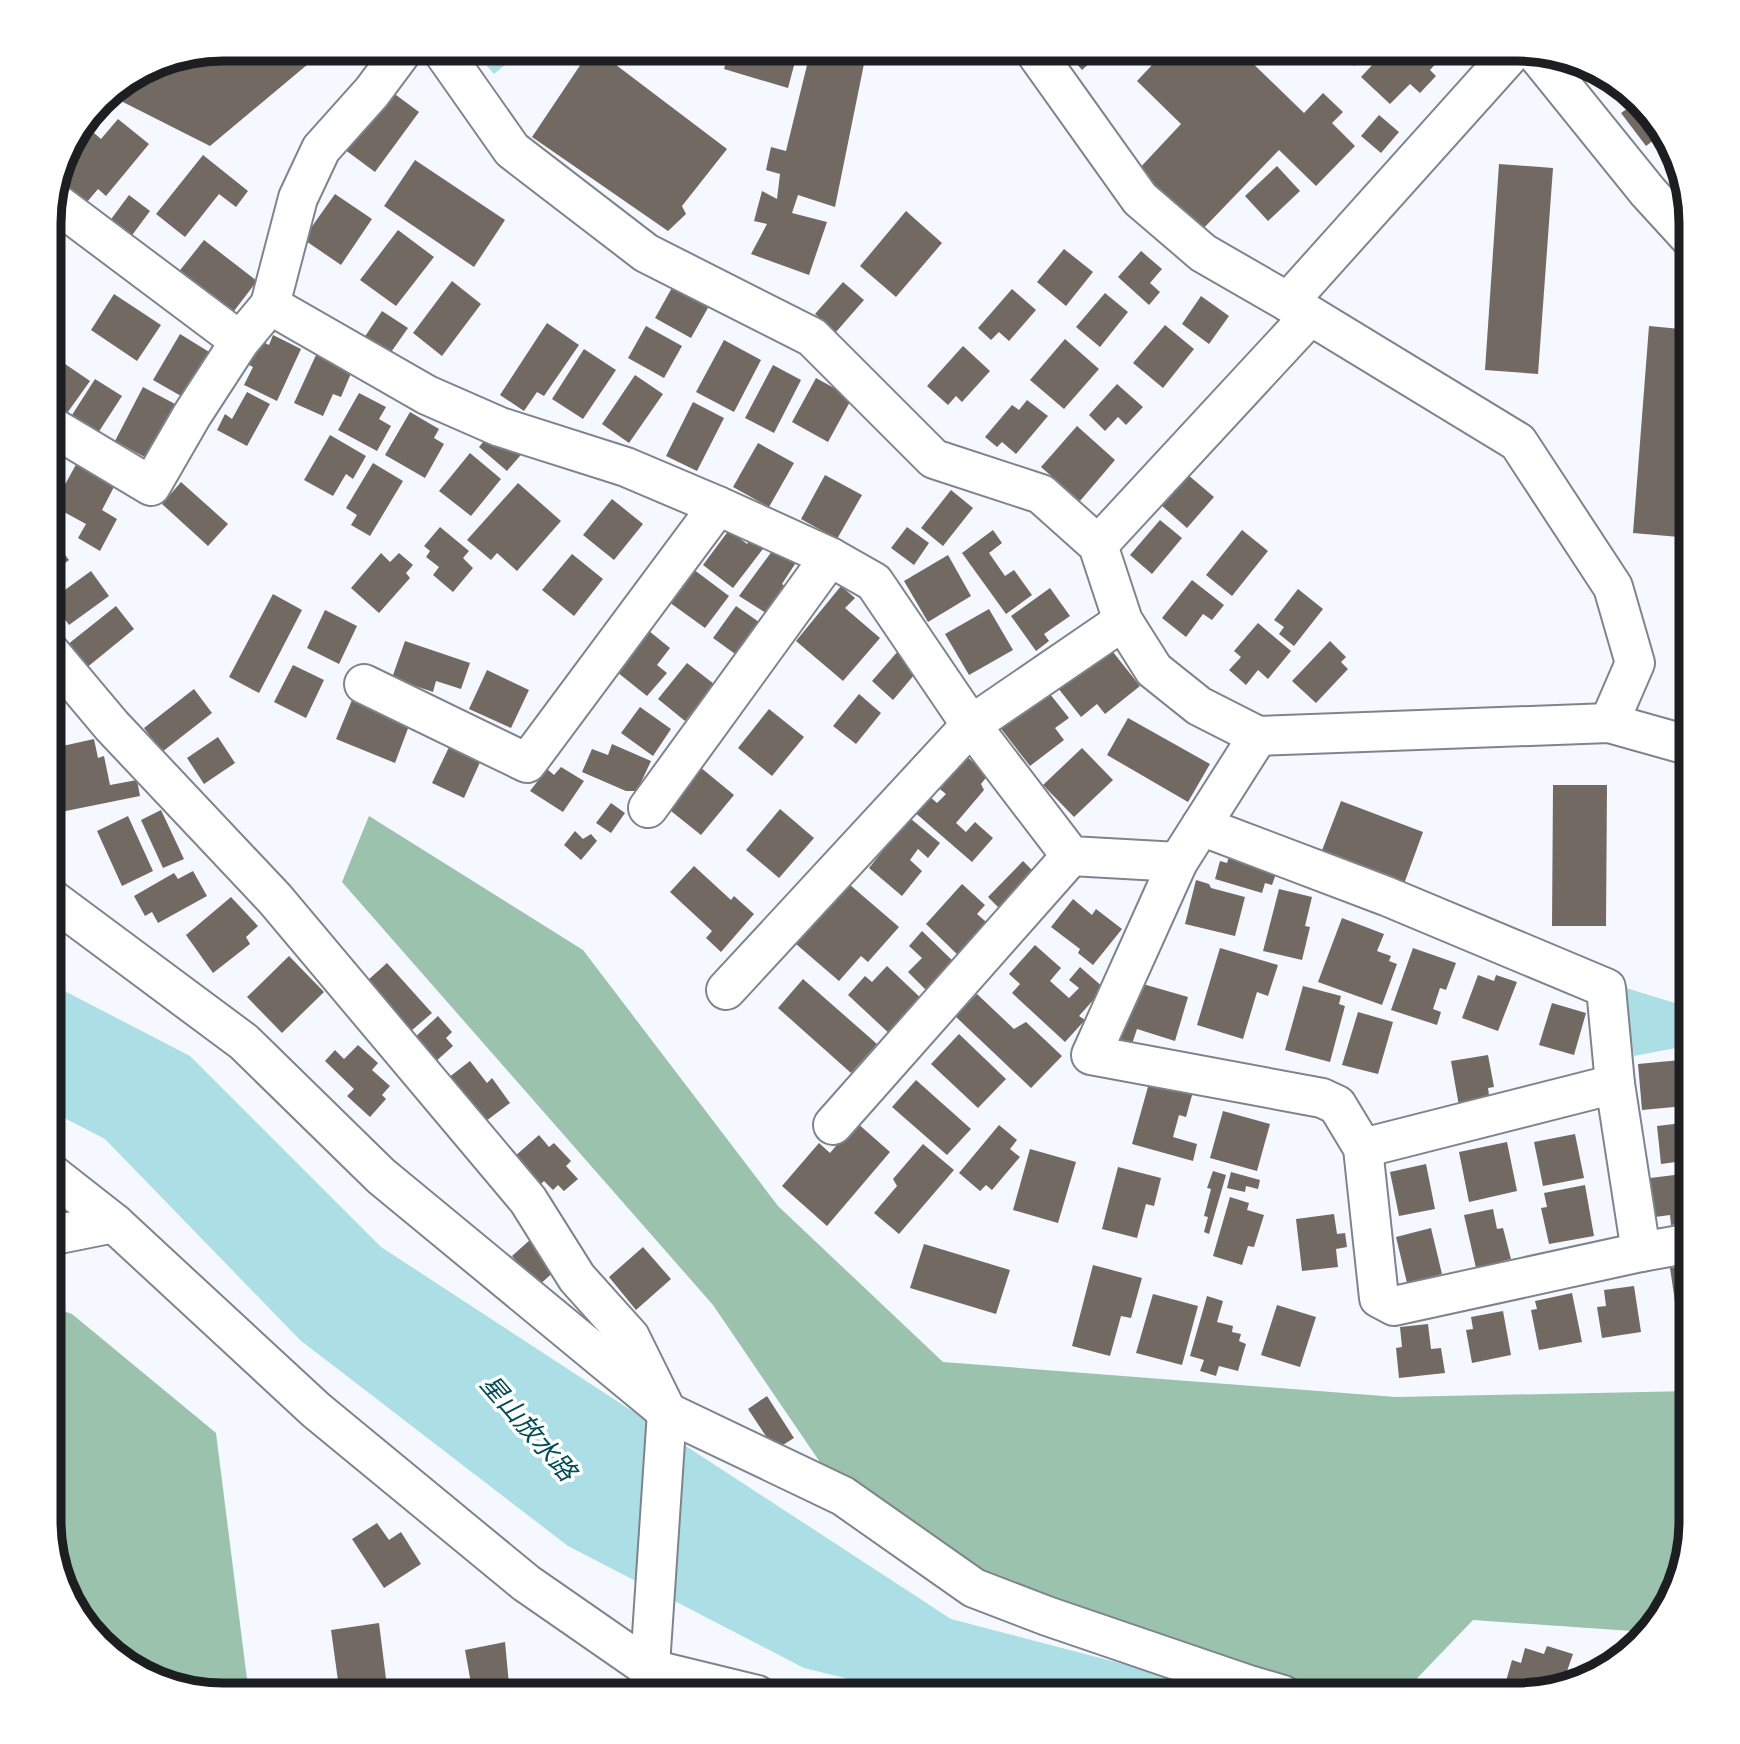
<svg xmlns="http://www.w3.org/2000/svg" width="1740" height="1744" font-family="'Fira Sans Condensed','Noto Sans JP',sans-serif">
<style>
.forest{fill:#9bc2ac}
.water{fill:#acdee5}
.building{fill:#726962}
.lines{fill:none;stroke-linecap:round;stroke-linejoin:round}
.street-casing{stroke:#7e848d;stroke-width:42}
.street{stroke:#fff;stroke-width:38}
.labels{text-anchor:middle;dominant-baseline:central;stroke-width:7;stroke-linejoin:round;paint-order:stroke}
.water-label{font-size:26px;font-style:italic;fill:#034e56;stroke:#fff}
.rim{fill:none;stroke:#1c1e21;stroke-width:9}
</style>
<rect width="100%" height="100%" fill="#f5f9ff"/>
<g class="forest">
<path d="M369,816L583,950L778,1206L943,1362L1396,1397L1691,1391V1521L1678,1588L1646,1632L1473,1620L1401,1695H1243L1063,1641L843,1496L713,1305L342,882Z"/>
<path d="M49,1306L72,1314L216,1433L249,1695H223L156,1682L92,1636L62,1587L49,1521Z"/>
</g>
<g class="water">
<path d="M472,49H525L494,74Z"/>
<path d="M49,983L190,1056L381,1247L951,1619L1242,1695H914L804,1668L568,1546L300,1340L105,1139L49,1110Z"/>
<path d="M1623,987L1691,1008V1045L1634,1056Z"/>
</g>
<g class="building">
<path d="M223,49H326L210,146L111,96L119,85L157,62Z"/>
<path d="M591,49H595L727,149L682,206L686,214L668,231L532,137Z"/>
<path d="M730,49H867L835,207L798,195L792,213L827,222L809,275L751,254L767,224L754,221L762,191L777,199L780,174L766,170L771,147L786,151L808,61L796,58L788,88L724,69Z"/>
<path d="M1064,49H1100L1102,52L1082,70Z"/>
<path d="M1167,49H1238L1304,113L1323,93L1343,112L1332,123L1355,146L1316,186L1279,150L1199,233L1136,172L1181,124L1137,81Z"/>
<path d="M1340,49H1372L1354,66Z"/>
<path d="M1387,49H1428L1439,60L1430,70L1436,76L1420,93L1410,84L1390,104L1361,77Z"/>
<path d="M388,89L419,112L375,172L344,149Z"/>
<path d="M1638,101L1648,108L1663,133L1646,146L1621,113Z"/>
<path d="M1379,115L1399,132L1381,153L1361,136Z"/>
<path d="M118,119L149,144L106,196L98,189L82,208L56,186L59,176L94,133L101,139Z"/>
<path d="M203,155L248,191L236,207L219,194L185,237L156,214Z"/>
<path d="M415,160L505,220L474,267L384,206Z"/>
<path d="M1499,164L1553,168L1538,374L1485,370Z"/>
<path d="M1277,166L1300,191L1268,221L1245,196Z"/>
<path d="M335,194L372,219L341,265L303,239Z"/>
<path d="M129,195L150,211L127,242L106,226Z"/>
<path d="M906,211L942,243L896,297L860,266Z"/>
<path d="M398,230L434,257L396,306L360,280Z"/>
<path d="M204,240L257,281L231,315L177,274Z"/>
<path d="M1064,249L1093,272L1066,306L1037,282Z"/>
<path d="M1141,251L1162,269L1150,283L1160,292L1149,305L1118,277Z"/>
<path d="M452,281L481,304L442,356L413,333Z"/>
<path d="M843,282L864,300L836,332L815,314Z"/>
<path d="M673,286L709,306L691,338L655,318Z"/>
<path d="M1012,289L1036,310L1009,341L999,332L991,340L978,328Z"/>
<path d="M1105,293L1128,312L1100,347L1076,327Z"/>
<path d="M114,294L161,325L137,361L91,330Z"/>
<path d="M1201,296L1229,316L1209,344L1182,324Z"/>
<path d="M382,311L408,328L389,355L364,338Z"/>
<path d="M547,323L579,345L544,396L537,392L524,411L500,395Z"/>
<path d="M1165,325L1194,349L1163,388L1133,363Z"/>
<path d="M646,326L682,346L664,378L628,358Z"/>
<path d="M1649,326L1691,330V538L1633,533Z"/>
<path d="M180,334L214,355L188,400L153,380Z"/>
<path d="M273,335L301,349L277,401L244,385L253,367L247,364L258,339L269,345Z"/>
<path d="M1065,339L1099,369L1064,409L1030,380Z"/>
<path d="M724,340L761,360L734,412L696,392Z"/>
<path d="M963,346L990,371L962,402L956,396L948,405L927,386Z"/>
<path d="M584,349L616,370L583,419L552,399Z"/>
<path d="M49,353L90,381L65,416L49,404Z"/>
<path d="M316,355L352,371L341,397L333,394L323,416L294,403Z"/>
<path d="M773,365L801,380L774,433L745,418Z"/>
<path d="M635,375L663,394L629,443L602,424Z"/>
<path d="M816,378L852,398L828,442L792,422Z"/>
<path d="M95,379L122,396L98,433L72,415Z"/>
<path d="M1117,384L1143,407L1126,425L1118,417L1105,431L1089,415Z"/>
<path d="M143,387L175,404L162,429L152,461L115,441Z"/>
<path d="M247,392L270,404L247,446L217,430L225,414L232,419Z"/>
<path d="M359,393L386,407L379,419L391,426L377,451L338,430Z"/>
<path d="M1027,400L1048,416L1016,454L1002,442L997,447L985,437L1012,405L1019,410Z"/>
<path d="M693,402L724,418L697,471L666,456Z"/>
<path d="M410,412L439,429L434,438L444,444L425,478L385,455Z"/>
<path d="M1077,426L1115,460L1080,501L1041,467Z"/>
<path d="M330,435L366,456L353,479L346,474L333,496L304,480Z"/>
<path d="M489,435L526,449L507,471L479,447Z"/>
<path d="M758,443L794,463L769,507L733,487Z"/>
<path d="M470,453L501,479L471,516L439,491Z"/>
<path d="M78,461L116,483L102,510L117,519L100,551L78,538L86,524L53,506Z"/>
<path d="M373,463L403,481L370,536L351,525L357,515L346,508Z"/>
<path d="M1187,474L1214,497L1187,528L1161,505Z"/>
<path d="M825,475L862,495L837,539L801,519Z"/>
<path d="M181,482L228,524L208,546L162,504Z"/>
<path d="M518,483L561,521L517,571L497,553L491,560L467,540Z"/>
<path d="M951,490L973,508L943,546L921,528Z"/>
<path d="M612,499L643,524L614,560L583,535Z"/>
<path d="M1160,520L1182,538L1152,574L1130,555Z"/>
<path d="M440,527L469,551L463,558L473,568L453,592L433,575L439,567L426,557L430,551L424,546Z"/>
<path d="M907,527L929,543L914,565L891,548Z"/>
<path d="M729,530L747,544L754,535L766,545L733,588L703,565Z"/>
<path d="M993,530L1002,543L989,553L1005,576L1014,570L1032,595L1006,614L962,553Z"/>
<path d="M1242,530L1268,551L1232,596L1206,575Z"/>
<path d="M49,534L69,560L49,575Z"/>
<path d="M775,547L797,561L782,584L789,589L771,616L739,596Z"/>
<path d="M381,553L390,562L399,553L413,565L406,573L410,578L379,613L351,588Z"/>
<path d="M572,554L603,579L574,616L542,590Z"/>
<path d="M948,555L971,596L928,622L904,581Z"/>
<path d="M693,569L729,596L705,628L669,602Z"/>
<path d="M91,571L109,596L69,625L51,600Z"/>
<path d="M1192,580L1224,605L1212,620L1203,614L1186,637L1162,618Z"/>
<path d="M841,586L855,598L845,608L880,638L843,681L796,641Z"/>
<path d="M1050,588L1070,616L1044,634L1049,641L1036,651L1011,616Z"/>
<path d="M1298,589L1323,609L1294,646L1279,634L1284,627L1274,620Z"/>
<path d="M273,594L302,610L259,693L229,677Z"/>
<path d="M116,606L134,629L85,669L67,645Z"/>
<path d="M736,606L759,622L738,656L713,638Z"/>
<path d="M989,609L1013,650L969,675L945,634Z"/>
<path d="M325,610L357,626L339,664L307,648Z"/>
<path d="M1258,623L1291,651L1268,679L1258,670L1246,685L1229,670L1241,657L1234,651Z"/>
<path d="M649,631L670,648L657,665L667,673L647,696L617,672Z"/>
<path d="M405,641L470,663L461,689L436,681L433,692L392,678Z"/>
<path d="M1330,641L1346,657L1341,662L1348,669L1316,703L1292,681Z"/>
<path d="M1105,642L1140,686L1105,714L1097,704L1081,717L1054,683Z"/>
<path d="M899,650L920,668L893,700L872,681Z"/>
<path d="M687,663L714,684L685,721L658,699Z"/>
<path d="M293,665L324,680L306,718L274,702Z"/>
<path d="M487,670L529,690L511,728L469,709Z"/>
<path d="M49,673L67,702L49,711Z"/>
<path d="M194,689L212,713L162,752L144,728Z"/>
<path d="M1046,689L1069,718L1055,728L1064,740L1030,766L999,726Z"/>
<path d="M859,694L881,713L856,744L833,726Z"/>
<path d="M352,700L410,723L395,763L336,739Z"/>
<path d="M640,707L671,729L653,756L621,733Z"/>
<path d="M769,709L804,737L772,776L738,748Z"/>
<path d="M1128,718L1210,764L1188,802L1107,755Z"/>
<path d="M218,737L235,763L204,784L187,758Z"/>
<path d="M94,739L98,758L104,756L110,785L137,780L140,796L51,814L49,804V749Z"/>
<path d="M612,744L651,761L637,791H626L582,772L592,749L608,755Z"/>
<path d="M450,745L481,760L464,798L432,783Z"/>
<path d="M1082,748L1113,780L1074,817L1043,785Z"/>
<path d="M964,754L988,775L981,784L984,790L956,823L966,832L975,822L993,838L972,862L912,810L927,794L937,803L946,794L936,786Z"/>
<path d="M561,767L584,781L563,812L530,791L547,769L554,775Z"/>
<path d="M700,767L734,795L701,835L666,807Z"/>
<path d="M1553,785H1607L1606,926H1552Z"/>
<path d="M1341,801L1423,832L1404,884L1321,853Z"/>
<path d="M611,803L625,813L611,833L596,823Z"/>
<path d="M780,809L814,838L779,878L746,850Z"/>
<path d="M161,810L184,859L163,868L141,820Z"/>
<path d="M905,814L940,843L928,858L918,849L910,860L922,871L902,896L869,868L888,844L883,840Z"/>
<path d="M128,816L153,871L122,886L97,831Z"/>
<path d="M575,831L583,839L591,834L597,841L581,860L564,845Z"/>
<path d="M1230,853L1278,868L1272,885L1265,883L1262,893L1215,879L1220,861L1227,863Z"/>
<path d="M1023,861L1040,878L1005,914L988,897Z"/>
<path d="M694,866L731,900L734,896L754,914L721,952L706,938L712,931L670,892Z"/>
<path d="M193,871L207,896L158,923L152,912L145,916L134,896L174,873L178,879Z"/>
<path d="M1196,880L1209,884L1211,888L1245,897L1235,936L1185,924Z"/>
<path d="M849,884L899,927L868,962L861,956L839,981L796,944Z"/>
<path d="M962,884L985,905L977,914L992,927L962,959L926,924Z"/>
<path d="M1279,889L1312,897L1305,926L1310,927L1302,960L1263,951Z"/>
<path d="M231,897L258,926L246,937L250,944L213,973L186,935Z"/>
<path d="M1073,899L1092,915L1096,909L1122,929L1093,965L1078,953L1080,949L1051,927Z"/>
<path d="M1342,918L1384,934L1377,951L1391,956L1389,961L1397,964L1382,1005L1318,982Z"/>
<path d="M922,931L956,964L929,993L908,972L922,958L909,946Z"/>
<path d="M1035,945L1061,968L1050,981L1069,998L1079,988L1069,980L1080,967L1104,988L1079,1016L1085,1020L1065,1042L1012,993L1020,984L1009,974Z"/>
<path d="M1220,948L1278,965L1268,996L1257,992L1243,1039L1197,1025Z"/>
<path d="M1413,948L1456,963L1446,990L1440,988L1433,1009L1441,1012L1437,1025L1391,1010Z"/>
<path d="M289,956L324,992L282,1033L247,997Z"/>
<path d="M387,963L432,1013L411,1031L367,981Z"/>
<path d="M887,966L924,1001L892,1036L848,995L865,976L872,982Z"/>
<path d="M1478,975L1494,981L1496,975L1517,982L1498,1031L1462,1018Z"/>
<path d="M803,979L877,1044L851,1073L778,1008Z"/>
<path d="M1136,982L1188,997L1175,1041L1137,1029L1132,1044L1112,1039Z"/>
<path d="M1303,986L1341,996L1339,1004L1345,1006L1330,1062L1285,1050Z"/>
<path d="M977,994L1014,1029L1026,1022L1062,1056L1031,1088L955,1016Z"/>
<path d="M1552,1003L1586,1013L1574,1055L1539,1045Z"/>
<path d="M1358,1012L1393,1022L1378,1074L1342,1065Z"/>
<path d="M438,1016L452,1032L446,1038L453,1046L434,1063L413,1039Z"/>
<path d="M959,1034L1006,1079L978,1108L931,1064Z"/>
<path d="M358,1045L378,1063L372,1070L390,1086L382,1095L386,1099L370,1117L347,1096L354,1089L325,1061L335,1050L344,1059Z"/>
<path d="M1488,1055L1494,1087L1488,1088L1490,1101L1459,1106L1451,1061Z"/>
<path d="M1691,1059V1098H1684L1685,1106L1642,1110L1638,1064Z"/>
<path d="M470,1061L487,1083L492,1078L510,1103L482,1124L448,1078Z"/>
<path d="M1151,1076L1194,1088L1186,1117L1179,1115L1173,1137L1197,1144L1193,1161L1132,1144Z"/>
<path d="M916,1080L971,1129L947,1155L892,1107Z"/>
<path d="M1223,1111L1270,1124L1257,1171L1210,1158Z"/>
<path d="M856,1122L890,1152L827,1226L782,1186L819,1143L830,1153Z"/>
<path d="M1691,1122V1160L1661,1164L1657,1126Z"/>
<path d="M999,1125L1017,1140L1010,1149L1020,1157L992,1190L986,1185L980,1191L959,1173Z"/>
<path d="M1575,1134L1584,1178L1543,1186L1534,1142Z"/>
<path d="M539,1135L549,1147L554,1143L571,1161L566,1166L578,1179L564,1191L558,1185L553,1190L544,1181L540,1185L514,1157Z"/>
<path d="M1507,1142L1517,1191L1469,1202L1459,1152Z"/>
<path d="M923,1144L954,1170L899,1234L874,1213L897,1186L893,1179Z"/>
<path d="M1030,1149L1076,1162L1058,1223L1013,1210Z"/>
<path d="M1426,1164L1435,1209L1399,1216L1390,1172Z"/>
<path d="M1118,1167L1161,1178L1154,1206L1146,1204L1137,1238L1102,1229Z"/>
<path d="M1213,1171L1226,1175L1209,1234L1204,1232L1208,1217L1204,1216L1211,1189L1207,1188Z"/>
<path d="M1231,1172L1260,1180L1258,1189L1246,1186L1245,1192L1227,1188Z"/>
<path d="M1691,1173V1210L1685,1211L1686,1223L1671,1225L1670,1215L1655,1217L1650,1178Z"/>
<path d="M1585,1185L1594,1236L1549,1244L1541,1208L1547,1207L1544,1193Z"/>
<path d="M1230,1197L1249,1203L1247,1210L1264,1215L1254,1247L1248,1246L1242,1265L1213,1256Z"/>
<path d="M1493,1209L1497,1229L1503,1228L1511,1259L1476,1268L1464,1215Z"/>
<path d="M1334,1214L1337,1234L1345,1233L1347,1247L1336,1249L1338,1267L1302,1271L1296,1219Z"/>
<path d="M1431,1228L1442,1274L1407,1283L1396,1237Z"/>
<path d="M531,1239L557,1269L538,1286L512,1256Z"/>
<path d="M924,1244L1010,1270L996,1314L910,1288Z"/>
<path d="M643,1247L671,1279L636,1310L609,1277Z"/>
<path d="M1093,1265L1142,1278L1131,1318L1121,1316L1110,1356L1072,1346Z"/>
<path d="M1691,1265V1313L1677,1315L1670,1268Z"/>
<path d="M1634,1286L1641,1332L1602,1338L1597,1307L1606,1306L1604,1290Z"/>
<path d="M1572,1293L1582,1342L1539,1350L1531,1310L1537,1309L1535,1301Z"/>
<path d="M1153,1294L1198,1306L1182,1365L1136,1353Z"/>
<path d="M1207,1296L1223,1301L1217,1322L1233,1326L1232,1332L1241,1334L1239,1341L1246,1344L1238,1371L1219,1366L1216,1376L1200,1371L1204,1360L1190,1356Z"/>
<path d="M1277,1305L1316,1317L1300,1367L1261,1355Z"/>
<path d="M1503,1311L1511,1355L1472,1363L1466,1330L1473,1329L1471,1317Z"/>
<path d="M1428,1324L1431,1349L1441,1348L1445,1373L1399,1378L1396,1348L1402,1347L1400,1327Z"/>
<path d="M767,1396L794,1438L775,1450L748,1409Z"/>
<path d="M377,1523L389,1540L401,1532L421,1564L384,1588L352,1539Z"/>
<path d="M379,1623L388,1695H340L331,1630Z"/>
<path d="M505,1642L510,1695H473L465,1650Z"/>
<path d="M1547,1646L1573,1654L1566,1674L1575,1677L1573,1684L1517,1695H1502L1512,1660L1521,1663L1525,1648L1544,1654Z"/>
</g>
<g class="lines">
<defs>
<g id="street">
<path d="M441,49L512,150L646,253L812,337L934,459L1041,494L1098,545L1123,621L1154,670L1199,706L1258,736L1609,723L1691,746"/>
<path d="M1033,49L1140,199L1203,253L1288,302L1518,442L1613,587L1635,663L1609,723"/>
<path d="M1534,51L1648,192L1691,239"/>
<path d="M52,200L240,341L270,305L427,395L500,427L626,467L718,506L830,557L874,582L971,725L1071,856L1178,862"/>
<path d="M1288,302L1515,49"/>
<path d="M270,305L298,198L321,149L372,92L404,49"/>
<path d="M49,425L151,486L192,415L240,341"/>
<path d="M1098,545L1310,316"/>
<path d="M49,651L112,726L275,899L528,1200L577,1278L630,1337L667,1412L648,1695"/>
<path d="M364,684L527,763L718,506"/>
<path d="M1258,736L1178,862L1091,1055L1322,1098L1337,1105L1363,1148L1379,1298L1394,1306L1641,1252"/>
<path d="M648,808L830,557"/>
<path d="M1201,826L1386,896L1606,988L1615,1084L1641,1252L1691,1243"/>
<path d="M49,897L244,1042L381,1176L667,1412L843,1496L974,1588L1047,1616L1249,1685L1283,1695"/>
<path d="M726,990L971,725L1123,621"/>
<path d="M833,1125L1071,856"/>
<path d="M1363,1148L1615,1084"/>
<path d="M49,1172L114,1223"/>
<path d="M49,1236L114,1223L316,1410L526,1583L650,1669L757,1695"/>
</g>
</defs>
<use href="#street" class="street-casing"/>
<use href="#street" class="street"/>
</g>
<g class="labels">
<g class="water-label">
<text transform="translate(528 1428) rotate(49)">星山放水路</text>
</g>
</g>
<path d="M0 0H1740V1744H0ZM223 61H1517A162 162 0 0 1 1679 223V1521A162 162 0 0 1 1517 1683H223A162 162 0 0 1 61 1521V223A162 162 0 0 1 223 61Z" fill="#fff" fill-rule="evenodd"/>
<path class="rim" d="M223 61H1517A162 162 0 0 1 1679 223V1521A162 162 0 0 1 1517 1683H223A162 162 0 0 1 61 1521V223A162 162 0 0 1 223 61Z"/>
</svg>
